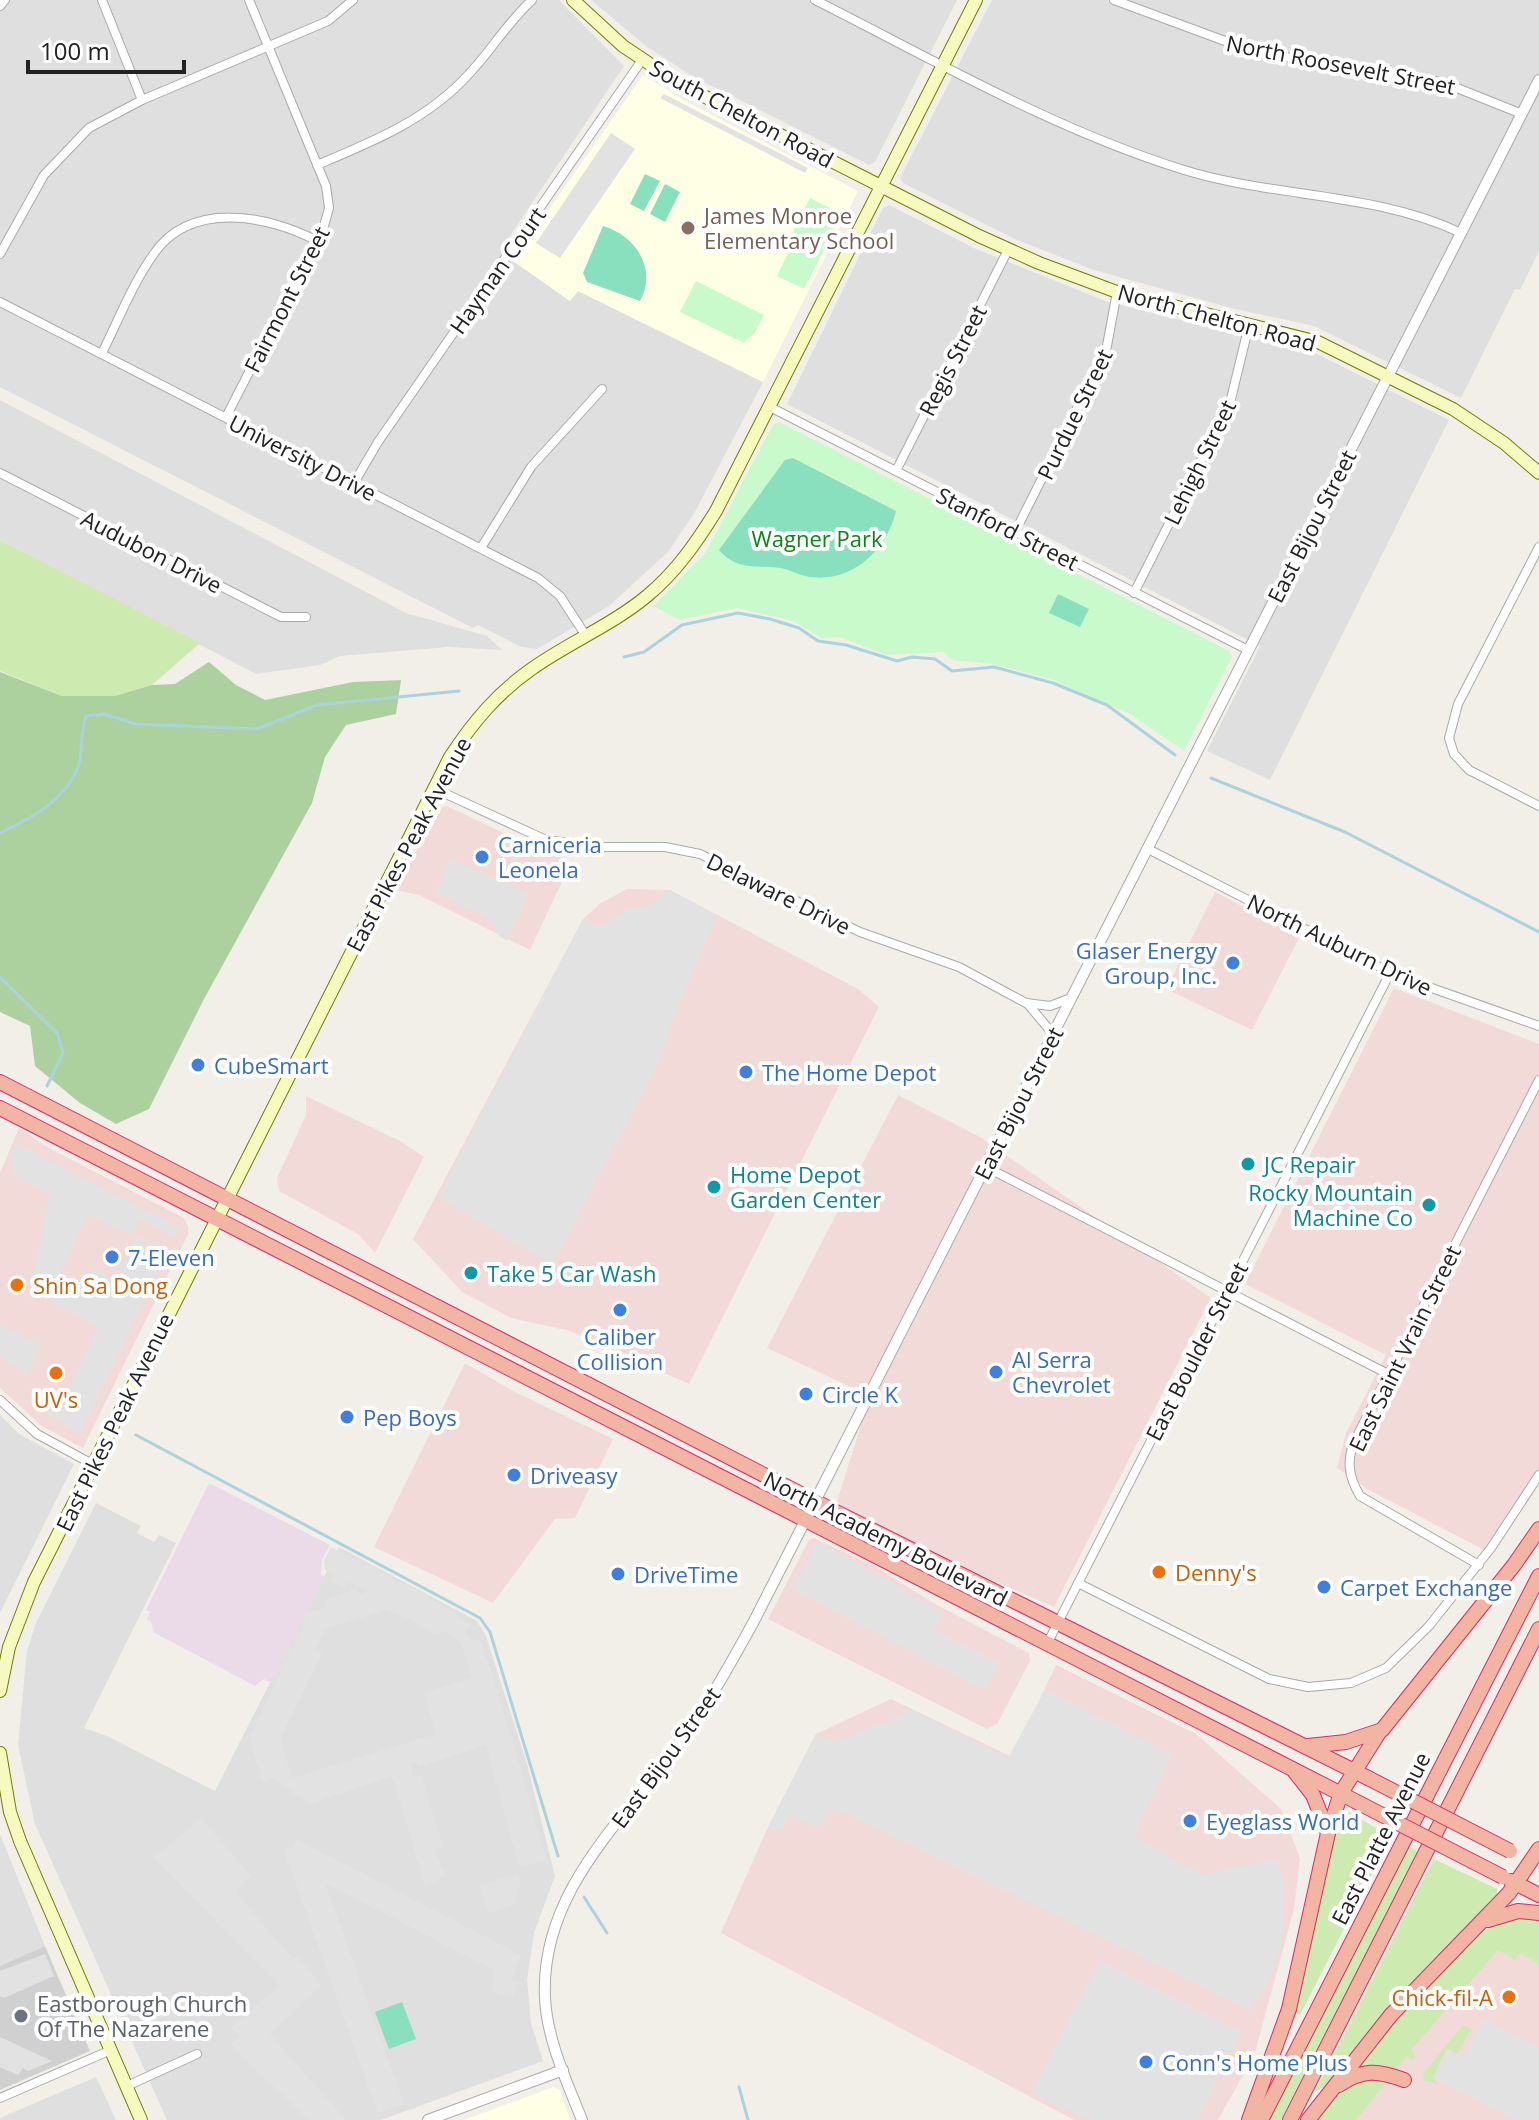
<svg xmlns="http://www.w3.org/2000/svg" width="1539" height="2120" font-family="'Open Sans',sans-serif">
<style>
.residential{fill:#e0dfdf}
.commercial{fill:#f2dad9}
.industrial{fill:#ebdbe8}
.education{fill:#ffffe5}
.religious{fill:#d0d0d0}
.grass{fill:#cdebb0}
.forest{fill:#add19e}
.park{fill:#c8facc}
.pitch{fill:#88e0be}
.parking{fill:#e2e2e2;fill-rule:evenodd}
.lines{fill:none;stroke-linecap:round;stroke-linejoin:round}
.stream{stroke:#aad3df;stroke-width:3}
.minor-casing{stroke:#a9a9a9;stroke-width:10}
.tertiary-casing{stroke:#a9a9a9;stroke-width:12}
.secondary-casing{stroke:#707d05;stroke-width:14}
.trunk-casing{stroke:#dc2a67;stroke-width:16}
.minor{stroke:#fff;stroke-width:8}
.tertiary{stroke:#fff;stroke-width:10}
.secondary{stroke:#f7fabf;stroke-width:12}
.trunk{stroke:#f2b4a3;stroke-width:14}
.trunk-bridge-casing{stroke:#dc2a67;stroke-width:16;stroke-linecap:butt}
.trunk-bridge{stroke:#f2b4a3;stroke-width:14}
.education-dot{fill:#8d6e63;stroke:#fff;stroke-width:3}
.shop-dot{fill:#3f7fe0;stroke:#fff;stroke-width:3}
.culture-dot{fill:#0f9aa8;stroke:#fff;stroke-width:3}
.food-dot{fill:#e8710a;stroke:#fff;stroke-width:3}
.worship-dot{fill:#6b7280;stroke:#fff;stroke-width:3}
.labels{text-anchor:middle;dominant-baseline:central;stroke-width:8;stroke-linejoin:round;paint-order:stroke}
.street-label{font-size:22px;fill:#222;stroke:#fff}
.education-label{font-size:22px;fill:#785e54;stroke:#fff;text-anchor:start}
.park-label{font-size:22px;fill:#0c8416;stroke:#fff}
.shop-label{font-size:22px;fill:#366cbe;stroke:#fff;text-anchor:start}
.culture-label{font-size:22px;fill:#0d838f;stroke:#fff;text-anchor:start}
.food-label{font-size:22px;fill:#c56008;stroke:#fff;text-anchor:start}
.worship-label{font-size:22px;fill:#5b616d;stroke:#fff;text-anchor:start}
</style>
<rect width="100%" height="100%" fill="#f2efe9"/>
<g class="residential">
<path d="M0,0H559L624,66L500,251L570,301L578,291L763,382L695,512L668,552L609,606L537,649L521,647L478,625L473,628L0,387Z"/>
<path d="M591,0H957L875,162L869,165L692,76L646,46Z"/>
<path d="M992,0H1539V251L1520,290L1515,289L1461,398L1314,326L1235,309L1094,270L1017,240L903,183L900,178Z"/>
<path d="M889,205L974,248L1105,301L1317,354L1449,420L1270,780L1207,751L1260,646L787,404L883,208Z"/>
<path d="M0,400L406,613L487,636L502,650L449,647L340,656L320,665L256,674L0,540Z"/>
<path d="M0,1415L19,1434L74,1464L0,1613Z"/>
<path d="M96,1503L141,1526L137,1533L154,1542L159,1535L176,1543L84,1728L107,1736L215,1791L339,1547L477,1621L486,1636L527,1764L555,1876L534,1933L527,1980L531,2023L543,2061L381,2120H167L35,1824L18,1745L27,1651L36,1623Z"/>
<path d="M0,1834L45,1946L0,1966Z"/>
<path d="M96,2077L116,2120H0V2118Z"/>
</g>
<g class="commercial">
<path d="M447,806L527,844L563,854L561,884L530,950L419,895L396,890L439,808Z"/>
<path d="M627,889L670,890L858,989L879,1007L689,1384L570,1331L511,1318L462,1292L413,1239L583,919L601,903Z"/>
<path d="M1215,892L1300,936L1252,1030L1166,989Z"/>
<path d="M1394,988L1539,1044V1475L1488,1552L1369,1490L1337,1468L1346,1433L1386,1355L1245,1284Z"/>
<path d="M898,1095L980,1137L1211,1298L1054,1607L834,1511L870,1396L767,1348Z"/>
<path d="M306,1096L400,1141L424,1157L375,1253L358,1234L279,1191L277,1178L306,1115Z"/>
<path d="M19,1128L47,1147L184,1218L188,1227V1234L83,1448L42,1426L0,1388V1173Z"/>
<path d="M465,1363L513,1391L613,1439L575,1518L555,1519L493,1603L374,1547Z"/>
<path d="M814,1538L876,1567L935,1604L1029,1653L1030,1661L997,1724L987,1729L768,1619L809,1540Z"/>
<path d="M1056,1665L1196,1734L1281,1809L1300,1858L1294,1909L1254,2056L1218,2120H1074L721,1933L768,1827L816,1734L891,1699L1012,1757Z"/>
<path d="M1539,1920V2120H1315L1413,2002L1483,1931Z"/>
</g>
<path class="industrial" d="M209,1483L330,1545L322,1560L321,1575L325,1577L273,1684L264,1679L255,1686L153,1632L151,1621L147,1619L150,1612L146,1610Z"/>
<g class="education">
<path d="M643,75L689,103L858,191L763,382L578,291L570,301L513,261Z"/>
<path d="M553,2087L560,2090L570,2120H464Z"/>
</g>
<path class="religious" d="M45,1946L90,2051L0,2090V1966Z"/>
<g class="grass">
<path d="M0,540L200,643L152,685L115,696H62L0,671Z"/>
<path d="M1342,1808L1391,1837L1300,2015L1295,2013L1332,1829Z"/>
<path d="M1405,1844L1419,1852L1281,2120H1265Z"/>
<path d="M1434,1859L1497,1889V1896L1404,1991L1325,2086L1315,2092Z"/>
<path d="M1516,1918L1539,1920V1964L1519,1953L1515,1960L1498,1950L1411,2050L1416,2057L1413,2060L1407,2056L1356,2120H1315L1383,2035L1473,1941L1494,1924Z"/>
<path d="M1463,2025L1471,2029L1457,2054L1447,2049L1433,2078L1438,2084L1425,2081L1423,2074Z"/>
</g>
<path class="forest" d="M209,662L236,685L265,700L353,682L401,680L396,714L346,725L325,757L312,803L204,999L149,1109L116,1124L80,1103L35,1066L30,1026L0,1012V672L62,696H115L152,685L175,684Z"/>
<g class="park">
<path d="M810,198L842,214L804,289L777,276L791,247L787,244Z"/>
<path d="M696,281L764,315L755,332L744,343L680,312Z"/>
<path d="M779,422L1229,651L1232,657L1184,751L1130,714L1051,679L993,664L952,660L943,652L886,655L840,637L822,638L793,621L737,608L679,620L654,606L706,552L773,425Z"/>
</g>
<g class="pitch">
<path d="M645,174L660,181L644,211L630,204Z"/>
<path d="M665,184L680,192L665,222L650,214Z"/>
<path d="M603,226C635,235 658,269 640,301L587,282L583,273Z"/>
<path d="M793,458L896,511C887,551 849,586 805,576C797,574 790,570 781,568C757,565 737,571 719,550L785,460Z"/>
<path d="M1058,594L1089,609L1080,627L1049,613Z"/>
<path d="M402,2002L416,2039L389,2049L375,2012Z"/>
</g>
<g class="parking">
<path d="M664,94L808,168L805,173L660,98Z"/>
<path d="M611,133L635,149L560,258L536,243Z"/>
<path d="M451,859L530,894L507,941L499,936L494,921L435,892Z"/>
<path d="M670,890L717,916L672,1021L663,1053L553,1265L438,1197L583,919L601,927L630,908L650,906Z"/>
<path d="M17,1144L180,1228L175,1238L141,1219L131,1235L88,1215L60,1273L86,1285L93,1268L115,1279L137,1235L146,1241L138,1258L160,1269L80,1434L36,1407L40,1400L66,1394L99,1327L38,1294L32,1282L50,1195L14,1175L11,1153Z"/>
<path d="M0,1324L42,1346L27,1376L0,1356Z"/>
<path d="M822,1543L943,1612L935,1631L999,1663L985,1690L792,1589L815,1546Z"/>
<path d="M331,1547L424,1594L470,1624L466,1631L472,1641L480,1639L497,1688L547,1860L519,1867L486,1745L418,1767L416,1761L411,1763L413,1777L421,1775L443,1846L435,1849L445,1877L425,1885L392,1776L310,1804L273,1779L263,1783L249,1738L310,1610L314,1612L326,1607V1599L357,1589L359,1594L365,1593L366,1589L349,1582L344,1588L330,1581L334,1574L325,1570L324,1560ZM385,1610L413,1620L437,1636L443,1630L461,1643L472,1678L424,1693L436,1734L292,1778L280,1739L322,1654L315,1650L325,1629Z"/>
<path d="M1045,1690L1172,1754L1134,1837L1203,1875L1277,1859L1284,1889L1282,1941L1271,1976L1251,2010L835,1808L818,1828L790,1815L782,1830L768,1827L816,1734L835,1743L912,1710L1008,1758Z"/>
<path d="M201,1818L251,1876L235,1891L293,1959L297,1956L322,1985L270,2034L346,2120H308L231,2045L239,2036L231,2027L280,1986L154,1858Z"/>
<path d="M297,1840L521,1955L511,1981L518,1983L514,1997L491,1991L494,1970L325,1883L404,2104L378,2113L284,1850L293,1847Z"/>
<path d="M518,1874L521,1881L515,1904L488,1913L479,1885Z"/>
<path d="M45,1954L54,1976L4,1998L0,1996V1971Z"/>
<path d="M1100,1961L1241,2032L1197,2120H1092L1031,2094Z"/>
<path d="M1483,2019L1539,2048V2120H1517L1433,2078L1446,2049L1464,2057Z"/>
<path d="M0,2037L52,2061L28,2071L23,2068L18,2075L0,2067Z"/>
</g>
<g class="lines">
<g class="stream">
<path d="M624,657L644,652L682,625L738,613L770,619L799,628L818,641L846,645L897,661L912,657L935,659L952,671L994,667L1053,683L1107,705L1175,755"/>
<path d="M1211,778L1345,832L1539,932"/>
<path d="M0,833C31,819 73,796 80,759C82,744 81,731 86,716L104,714L135,724L257,729L317,705L459,691"/>
<path d="M0,977L57,1033L63,1053L47,1086"/>
<path d="M136,1435L480,1618L490,1632L558,1856"/>
<path d="M584,1897L607,1933"/>
<path d="M739,2087L748,2120"/>
</g>
<defs>
<g id="minor">
<path d="M102,0L142,100"/>
<path d="M815,0C936,61 1055,130 1184,170C1275,198 1375,192 1461,233"/>
<path d="M1114,0L1225,41L1306,62L1442,82L1522,114"/>
<path d="M0,6L5,0"/>
<path d="M317,165C372,142 427,120 468,75C491,51 507,23 532,0"/>
<path d="M0,254L44,175L89,128L142,100L328,21L353,0"/>
<path d="M0,302L538,578L560,596L586,636"/>
<path d="M102,353C118,321 132,285 153,255C190,200 268,215 317,241"/>
<path d="M768,406L1248,650"/>
<path d="M226,417L324,226L329,208L326,186L249,0"/>
<path d="M896,471L1008,250"/>
<path d="M0,473L281,617H306"/>
<path d="M354,483L378,442L642,60"/>
<path d="M1015,532L1106,351L1117,292"/>
<path d="M1539,547L1458,704L1449,738L1454,754L1469,770L1539,806"/>
<path d="M481,548L531,467L602,389"/>
<path d="M1134,593L1230,403L1249,325"/>
<path d="M433,788L546,840L598,847H665L700,854L860,932L959,967L1026,1003L1050,1006L1071,998"/>
<path d="M1148,849L1395,975L1539,1026"/>
<path d="M1027,1003L1053,1034"/>
<path d="M986,1167L1388,1374"/>
<path d="M0,1400L37,1434L94,1465"/>
<path d="M1479,1565L1360,1496C1348,1476 1346,1459 1356,1438L1539,1080"/>
<path d="M1078,1583L1269,1679L1308,1687L1351,1683L1386,1668L1429,1626L1491,1548L1539,1475"/>
<path d="M1047,1644L1390,973"/>
<path d="M127,2086L197,2054"/>
<path d="M0,2098L111,2050"/>
</g>
<g id="tertiary">
<path d="M428,2120L563,2070"/>
<path d="M582,2120C567,2082 547,2040 545,1998C540,1892 622,1822 680,1742C708,1705 730,1664 753,1623L1539,80"/>
</g>
<g id="secondary">
<path d="M573,0L623,46L678,83L979,236L1039,263L1117,292L1318,342L1453,409L1504,443L1539,473"/>
<path d="M0,1691L9,1647L34,1582L450,757C473,722 498,692 533,668C570,642 612,625 647,596C676,572 696,543 716,511L976,0"/>
<path d="M0,1753L10,1812L20,1841L141,2120"/>
</g>
<g id="trunk">
<path d="M0,1082L834,1511L1368,1778"/>
<path d="M0,1108L1355,1801"/>
<path d="M1308,1746L1346,1742L1382,1730L1514,1565L1539,1529"/>
<path d="M1328,1833L1341,1793L1380,1731"/>
<path d="M1511,1881L1539,1895"/>
<path d="M1488,1920L1518,1911L1539,1913"/>
<path d="M1339,2085C1362,2069 1378,2070 1404,2080"/>
<path d="M1249,2120L1289,2009L1328,1833L1313,1795L1295,1772"/>
<path d="M1261,2120L1539,1576"/>
<path d="M1290,2120L1539,1629"/>
<path d="M1308,2120L1391,2015L1509,1893L1539,1849"/>
</g>
</defs>
<use href="#minor" class="minor-casing"/>
<use href="#tertiary" class="tertiary-casing"/>
<use href="#secondary" class="secondary-casing"/>
<use href="#trunk" class="trunk-casing"/>
<use href="#minor" class="minor"/>
<use href="#tertiary" class="tertiary"/>
<use href="#secondary" class="secondary"/>
<use href="#trunk" class="trunk"/>
<defs>
<g id="trunk-bridge">
<path d="M1368,1778L1510,1851"/>
<path d="M1355,1801L1503,1877"/>
</g>
</defs>
<use href="#trunk-bridge" class="trunk-bridge-casing"/>
<use href="#trunk-bridge" class="trunk-bridge"/>
</g>
<circle class="education-dot" cx="688" cy="228" r="8"/>
<g class="shop-dot">
<circle cx="482" cy="857" r="8"/>
<circle cx="1233" cy="963" r="8"/>
<circle cx="198" cy="1065" r="8"/>
<circle cx="746" cy="1072" r="8"/>
<circle cx="112" cy="1257" r="8"/>
<circle cx="620" cy="1310" r="8"/>
<circle cx="996" cy="1372" r="8"/>
<circle cx="806" cy="1394" r="8"/>
<circle cx="347" cy="1417" r="8"/>
<circle cx="514" cy="1475" r="8"/>
<circle cx="618" cy="1574" r="8"/>
<circle cx="1324" cy="1587" r="8"/>
<circle cx="1190" cy="1821" r="8"/>
<circle cx="1146" cy="2062" r="8"/>
</g>
<g class="culture-dot">
<circle cx="1248" cy="1164" r="8"/>
<circle cx="714" cy="1187" r="8"/>
<circle cx="1429" cy="1205" r="8"/>
<circle cx="471" cy="1273" r="8"/>
</g>
<g class="food-dot">
<circle cx="17" cy="1285" r="8"/>
<circle cx="56" cy="1373" r="8"/>
<circle cx="1159" cy="1572" r="8"/>
<circle cx="1509" cy="1997" r="8"/>
</g>
<circle class="worship-dot" cx="21" cy="2016" r="8"/>
<g class="labels">
<g class="street-label">
<text transform="translate(1341 64) rotate(11)">North Roosevelt Street</text>
<text transform="translate(742 113) rotate(28)">South Chelton Road</text>
<text transform="translate(497 270) rotate(-55)">Hayman Court</text>
<text transform="translate(286 299) rotate(-63)">Fairmont Street</text>
<text transform="translate(1217 317) rotate(15)">North Chelton Road</text>
<text transform="translate(952 360) rotate(-63)">Regis Street</text>
<text transform="translate(1074 414) rotate(-64)">Purdue Street</text>
<text transform="translate(303 457) rotate(27)">University Drive</text>
<text transform="translate(1199 462) rotate(-64)">Lehigh Street</text>
<text transform="translate(1311 526) rotate(-63)">East Bijou Street</text>
<text transform="translate(1008 528) rotate(27)">Stanford Street</text>
<text transform="translate(152 551) rotate(27)">Audubon Drive</text>
<text transform="translate(408 844) rotate(-62)">East Pikes Peak Avenue</text>
<text transform="translate(779 893) rotate(26)">Delaware Drive</text>
<text transform="translate(1340 944) rotate(26)">North Auburn Drive</text>
<text transform="translate(1018 1103) rotate(-63)">East Bijou Street</text>
<text transform="translate(1404 1348) rotate(-64)">East Saint Vrain Street</text>
<text transform="translate(1196 1351) rotate(-63)">East Boulder Street</text>
<text transform="translate(114 1422) rotate(-64)">East Pikes Peak Avenue</text>
<text transform="translate(886 1538) rotate(27)">North Academy Boulevard</text>
<text transform="translate(665 1757) rotate(-54)">East Bijou Street</text>
<text transform="translate(1380 1838) rotate(-63)">East Platte Avenue</text>
</g>
<g class="education-label">
<text x="704" y="215">James Monroe<tspan x="704" dy="25">Elementary School</tspan></text>
</g>
<g class="park-label">
<text x="817" y="538">Wagner Park</text>
</g>
<g class="shop-label">
<text x="498" y="844">Carniceria<tspan x="498" dy="25">Leonela</tspan></text>
<text x="1217" y="950" text-anchor="end">Glaser Energy<tspan x="1217" dy="25">Group, Inc.</tspan></text>
<text x="214" y="1065">CubeSmart</text>
<text x="762" y="1072">The Home Depot</text>
<text x="128" y="1257">7-Eleven</text>
<text x="620" y="1336" text-anchor="middle">Caliber<tspan x="620" dy="25">Collision</tspan></text>
<text x="1012" y="1359">Al Serra<tspan x="1012" dy="25">Chevrolet</tspan></text>
<text x="822" y="1394">Circle K</text>
<text x="363" y="1417">Pep Boys</text>
<text x="530" y="1475">Driveasy</text>
<text x="634" y="1574">DriveTime</text>
<text x="1340" y="1587">Carpet Exchange</text>
<text x="1206" y="1821">Eyeglass World</text>
<text x="1162" y="2062">Conn's Home Plus</text>
</g>
<g class="culture-label">
<text x="1264" y="1164">JC Repair</text>
<text x="730" y="1174">Home Depot<tspan x="730" dy="25">Garden Center</tspan></text>
<text x="1413" y="1192" text-anchor="end">Rocky Mountain<tspan x="1413" dy="25">Machine Co</tspan></text>
<text x="487" y="1273">Take 5 Car Wash</text>
</g>
<g class="food-label">
<text x="33" y="1285">Shin Sa Dong</text>
<text x="56" y="1399" text-anchor="middle">UV's</text>
<text x="1175" y="1572">Denny's</text>
<text x="1493" y="1997" text-anchor="end">Chick-fil-A</text>
</g>
<g class="worship-label">
<text x="37" y="2003">Eastborough Church<tspan x="37" dy="25">Of The Nazarene</tspan></text>
</g>
</g>
<path d="M28 60v12h156v-12" fill="none" stroke="#222222" stroke-width="4"/>
<text x="40" y="60" font-size="24" fill="#222222" stroke="#ffffff" stroke-width="6" paint-order="stroke">100 m</text>
</svg>
